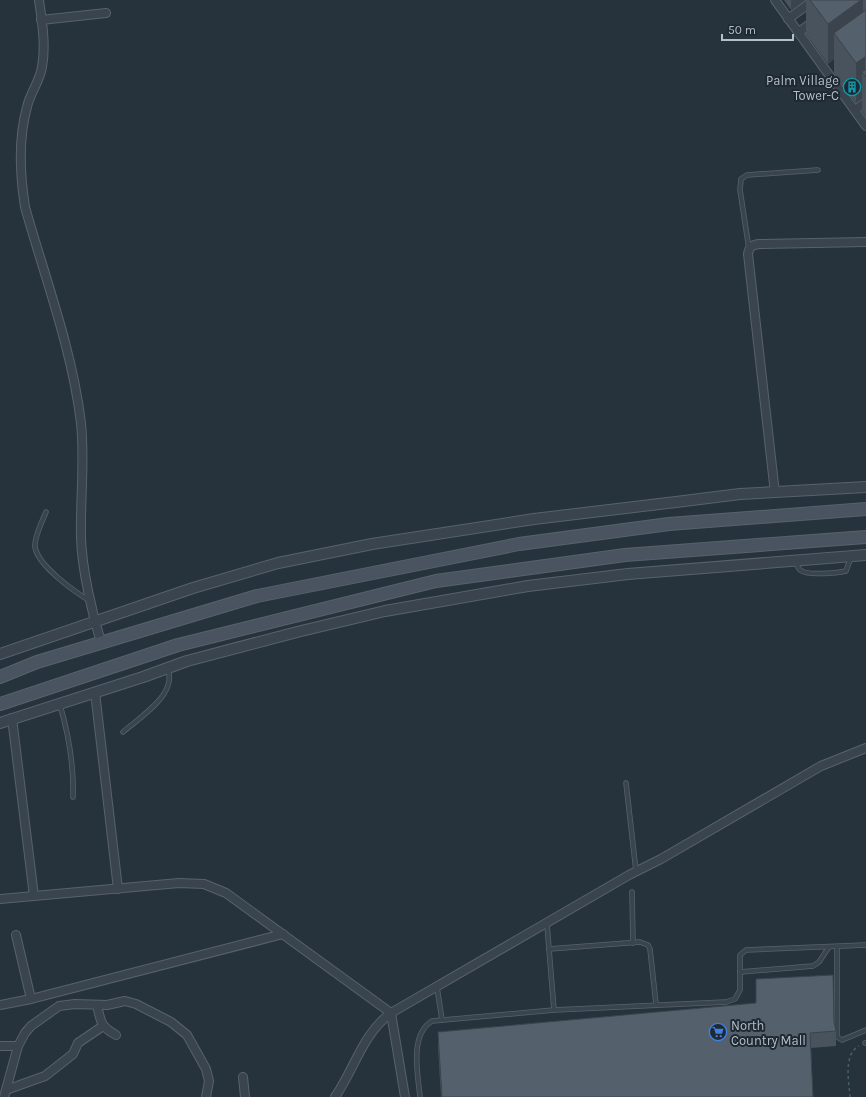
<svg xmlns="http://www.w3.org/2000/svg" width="866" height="1097" font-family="Karla,sans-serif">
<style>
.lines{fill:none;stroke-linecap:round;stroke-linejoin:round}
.service-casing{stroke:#58626b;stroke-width:5.5}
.minor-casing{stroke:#58626b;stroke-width:10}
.tertiary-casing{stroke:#58626b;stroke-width:12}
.secondary-casing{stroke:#58626b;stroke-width:14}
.path{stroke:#4a5f5f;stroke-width:1.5;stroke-dasharray:3 3;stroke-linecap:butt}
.service{stroke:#3a444e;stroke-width:4}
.minor{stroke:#3a444e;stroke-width:8}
.tertiary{stroke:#3a444e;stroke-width:10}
.secondary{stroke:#495460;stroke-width:12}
.wall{fill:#48535e}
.shaded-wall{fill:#3b444c}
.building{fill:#54616d;stroke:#3b444c}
.labels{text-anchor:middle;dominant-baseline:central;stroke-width:4;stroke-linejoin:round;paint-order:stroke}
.poi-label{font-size:13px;fill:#b6bfc8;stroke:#1f2933;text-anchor:end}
</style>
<rect width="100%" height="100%" fill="#26333d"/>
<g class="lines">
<defs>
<g id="service">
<path d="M749,249L740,190L741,179L747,175L818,170"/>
<path d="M46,512C42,522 34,537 35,547C38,566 75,592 90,601"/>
<path d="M795,562C797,564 798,568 800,570C807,576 837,573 846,571L851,557"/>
<path d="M60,705C69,736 74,765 73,797"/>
<path d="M123,732C140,717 177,695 168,669"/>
<path d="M626,783L636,871"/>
<path d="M632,892L633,943"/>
<path d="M547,924L549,949"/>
<path d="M837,947V1037L842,1040L866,1030"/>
<path d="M740,972L813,966L819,962L829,947"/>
<path d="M437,987L442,1020"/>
<path d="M554,1010L549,949L640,942L648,945L650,949L656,1004"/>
<path d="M865,1043H866"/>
<path d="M420,1097C418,1075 409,1035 432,1021L554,1010L726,1002L735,999L740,990V955L746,950L866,945"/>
</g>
<g id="minor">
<path d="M39,0C42,21 46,46 42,67C40,81 30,93 27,107C18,139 20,175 25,207C45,278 72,349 81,423C85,461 80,500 81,538C82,569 92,613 101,642"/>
<path d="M775,0L866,126"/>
<path d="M788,19L814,0"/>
<path d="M41,20L106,13"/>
<path d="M798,33L815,20"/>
<path d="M855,110L866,102"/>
<path d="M775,493L748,254C749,247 752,245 759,244L866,242"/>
<path d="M95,692L118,889"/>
<path d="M12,718L34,896"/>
<path d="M0,899L179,883L204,884L226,893L391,1013L405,1097"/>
<path d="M16,935L31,999"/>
<path d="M0,1005L31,999L283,934"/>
<path d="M97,1005C101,1022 100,1026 116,1035"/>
<path d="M0,1046H18"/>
<path d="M243,1077L245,1097"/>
<path d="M6,1090L45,1076L73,1054L78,1043L103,1026"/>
<path d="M4,1097L18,1046L25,1033L31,1026L59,1006L75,1004L107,1005L125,1001L136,1004L171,1022L187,1035L206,1069L209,1081L206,1097"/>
<path d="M335,1097C354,1070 363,1033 391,1013L629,875L661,859L821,766L866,748"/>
</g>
<g id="tertiary">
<path d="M0,654L193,588L278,563L372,544L534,519L676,502L740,494L866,487"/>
<path d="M0,723L143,677L187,661L297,632L385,611L528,586L628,574L866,555"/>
</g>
<g id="secondary">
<path d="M0,677L37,662L257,596L519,544L669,524L866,509"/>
<path d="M0,704L178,645L436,581L625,555L866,537"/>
</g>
</defs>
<use href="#service" class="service-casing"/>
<use href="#minor" class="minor-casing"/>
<use href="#tertiary" class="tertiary-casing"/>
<use href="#secondary" class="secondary-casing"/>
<path class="path" d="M850,1097C849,1082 843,1054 859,1046"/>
<use href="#service" class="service"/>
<use href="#minor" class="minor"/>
<use href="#tertiary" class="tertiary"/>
<use href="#secondary" class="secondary"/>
</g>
<g class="wall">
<path d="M784,0H805L791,10Z"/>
<path d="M806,0H866V117L862,111V98L856,103L834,73V59L828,64L806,34Z"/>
<path d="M834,1022L836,1031V1046L811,1048L813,1097H441L438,1047V1032Z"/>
</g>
<g class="shaded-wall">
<path d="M791,0H805L791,10Z"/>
<path d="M861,0H863V39L834,33V59L828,64V24Z"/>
<path d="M865,57V76L862,72V98L856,103V63Z"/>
</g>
<g class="building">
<path d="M810,0H861L828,24Z"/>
<path d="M866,10V57H865L856,63L834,33Z"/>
<path d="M866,69V77L862,72Z"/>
<path d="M833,975L834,1022L836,1031L810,1033L813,1097H442L438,1032L756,1003V979Z"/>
</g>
<defs>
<symbol id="building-ring" viewBox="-11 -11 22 22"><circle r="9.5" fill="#1f2933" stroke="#0f9aa8" stroke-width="1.5"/><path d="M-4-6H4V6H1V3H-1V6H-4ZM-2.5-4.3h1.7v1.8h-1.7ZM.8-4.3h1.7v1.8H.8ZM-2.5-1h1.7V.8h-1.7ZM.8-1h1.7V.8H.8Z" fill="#0f9aa8"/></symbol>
<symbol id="supermarket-ring" viewBox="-11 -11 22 22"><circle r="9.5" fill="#1f2933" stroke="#3f7fe0" stroke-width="1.5"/><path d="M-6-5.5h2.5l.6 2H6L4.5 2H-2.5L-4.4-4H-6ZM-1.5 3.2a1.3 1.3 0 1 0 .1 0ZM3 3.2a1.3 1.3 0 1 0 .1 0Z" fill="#3f7fe0"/></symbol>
</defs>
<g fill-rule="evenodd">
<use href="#building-ring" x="842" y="77" width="20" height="20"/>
<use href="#supermarket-ring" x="708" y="1022" width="20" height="20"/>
</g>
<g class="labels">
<g class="poi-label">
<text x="839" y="80">Palm Village<tspan x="839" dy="15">Tower-C</tspan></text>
<text x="731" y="1025" text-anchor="start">North<tspan x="731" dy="15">Country Mall</tspan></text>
</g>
</g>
<path d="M722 34v6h71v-6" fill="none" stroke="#b6bfc8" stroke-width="2"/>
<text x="728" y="34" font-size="12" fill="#b6bfc8" stroke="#1f2933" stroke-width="3" paint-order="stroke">50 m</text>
</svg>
